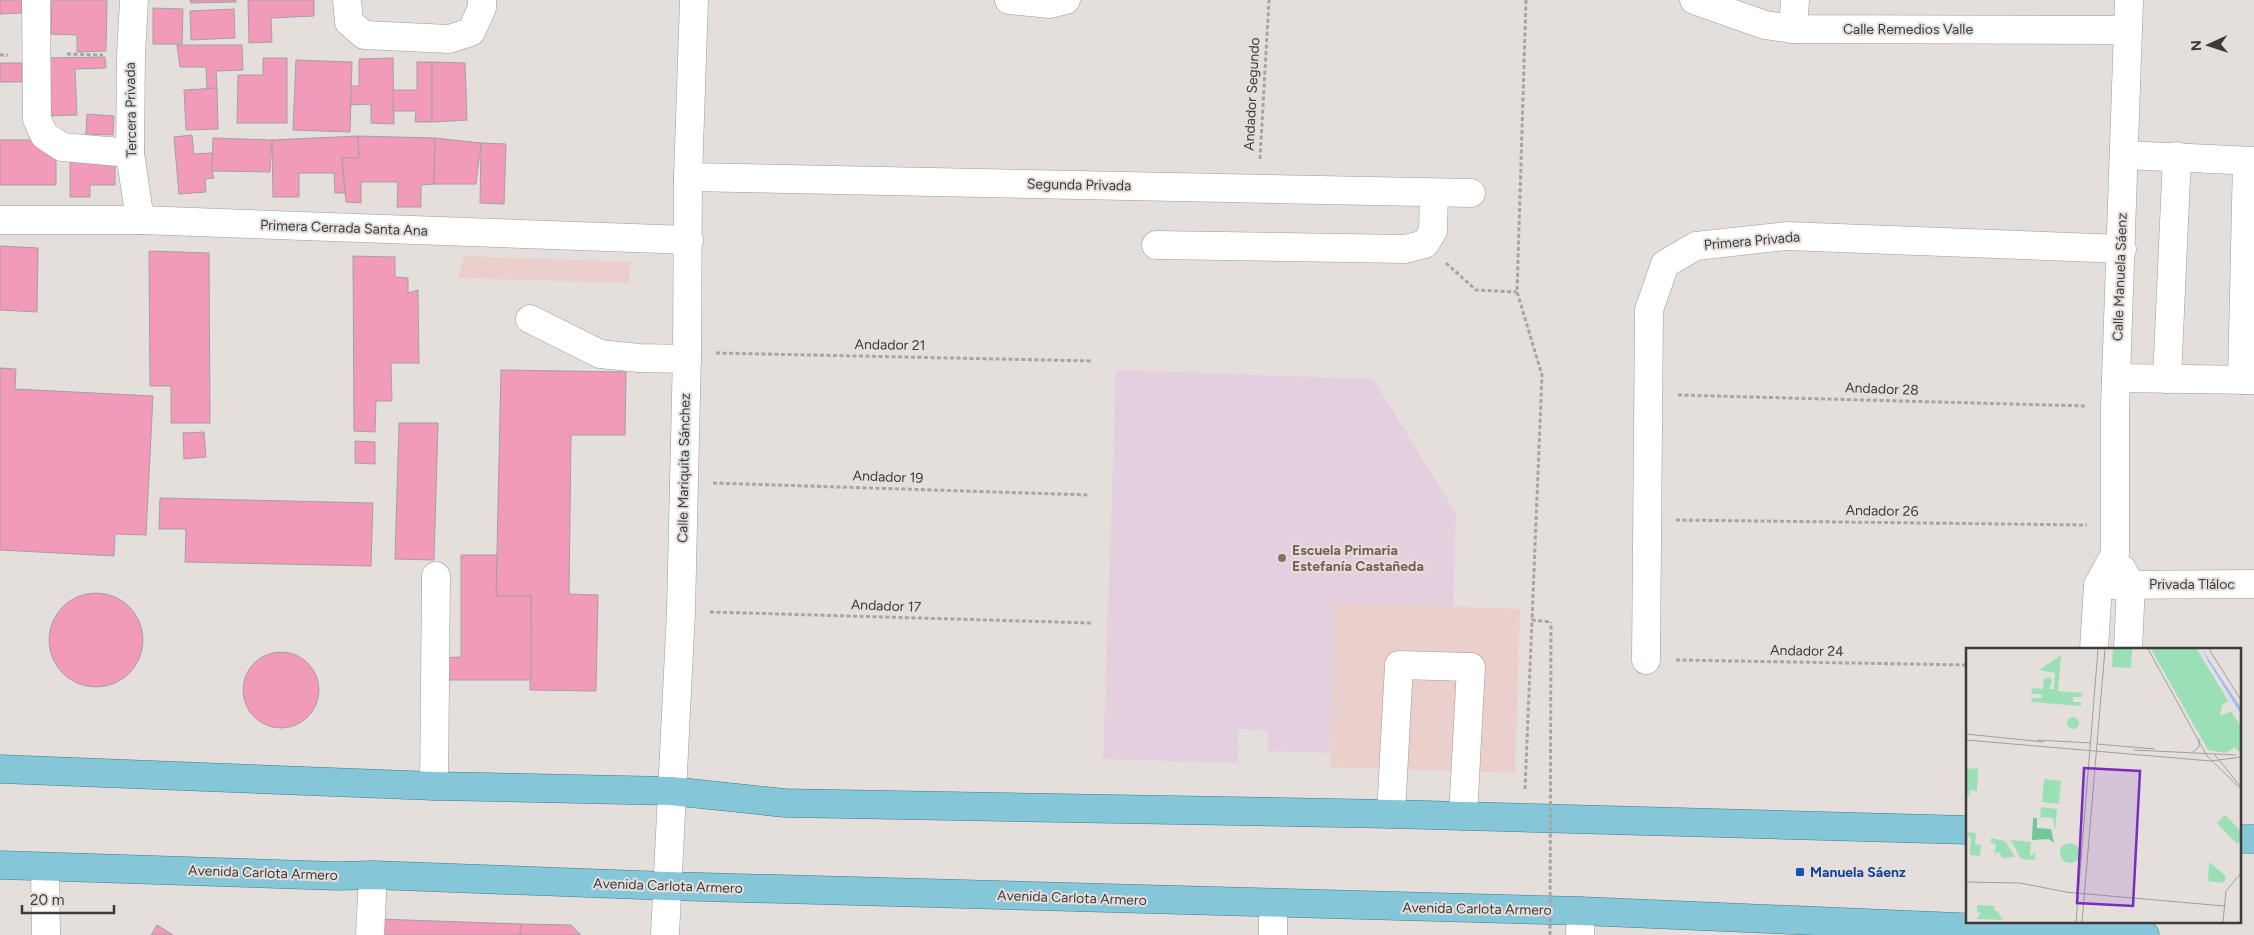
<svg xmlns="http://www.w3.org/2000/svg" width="2254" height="935" font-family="Figtree,sans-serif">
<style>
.commercial{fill:#eacfcc}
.education{fill:#e4cfde}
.building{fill:#f29ab9;stroke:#a69fa1}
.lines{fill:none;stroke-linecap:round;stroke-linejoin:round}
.minor-casing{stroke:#9f9996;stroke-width:29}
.major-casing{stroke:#387d91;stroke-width:29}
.path{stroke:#a9a4a2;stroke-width:3;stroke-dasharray:4 2.5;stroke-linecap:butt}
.minor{stroke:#fff;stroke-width:28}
.major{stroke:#86c6d9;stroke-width:28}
.path-bridge{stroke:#a9a4a2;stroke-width:3;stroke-dasharray:4 2.5;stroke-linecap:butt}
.education-dot{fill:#8d6e63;stroke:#e5dfdc;stroke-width:2}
.transit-dot{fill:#1a4fb4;stroke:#e5dfdc;stroke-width:2}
.labels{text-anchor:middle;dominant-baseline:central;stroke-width:4;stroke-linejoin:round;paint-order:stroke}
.street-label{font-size:14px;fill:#3d3b3a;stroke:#e5dfdc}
.education-label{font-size:14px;font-weight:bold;fill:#785e54;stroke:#e5dfdc;text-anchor:start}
.transit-label{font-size:14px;font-weight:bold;fill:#164399;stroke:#e5dfdc;text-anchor:start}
.inset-road{fill:none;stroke:#a29d9b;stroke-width:1}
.view{fill:#7b2cbf;fill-opacity:0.15;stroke:#7b2cbf;stroke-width:2.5}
.inset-edge{fill:none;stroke:#3d3b3a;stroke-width:2.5}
</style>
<rect width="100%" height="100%" fill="#e5dfdc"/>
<g class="commercial">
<path d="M464,256L630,262L629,283L458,278Z"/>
<path d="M1335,602L1520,609L1515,773L1330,767Z"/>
</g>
<path class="education" d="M1116,370L1373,379L1456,513L1453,606L1335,603L1330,753L1268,751V730L1239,729L1238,763L1103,759Z"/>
<g class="building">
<path d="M0,0H22V13L0,14Z"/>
<path d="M52,0H107L106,51L77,52V35L51,34Z"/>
<path d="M190,0H236V2L191,3Z"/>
<path d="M248,0H314V16L271,18L272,42L249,43Z"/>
<path d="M153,8L183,9L182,44H153Z"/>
<path d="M234,9L235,38L191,40L190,11Z"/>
<path d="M177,45H242L243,70L216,71L217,88L207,89L206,67H180Z"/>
<path d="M105,57L106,68L75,69L77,115L46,116L44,58Z"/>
<path d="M263,58H287V123H237L238,75H263Z"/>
<path d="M393,58L394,124L371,123V104L350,105V86H359V59Z"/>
<path d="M296,60L352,62L350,132L293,130Z"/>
<path d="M417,62H432V122H415L416,111H393V90H417Z"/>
<path d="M432,62L465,63L467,120L432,122Z"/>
<rect x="0" y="63" width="22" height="19"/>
<path d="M217,88L218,129L186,130L184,90Z"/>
<path d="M87,114L114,116L113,135L86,134Z"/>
<path d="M192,135L194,154L213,153L212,171L214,178L205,179L206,192L179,194L174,137Z"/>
<path d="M358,136L359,158H342L345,193H335L334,173H299V197H273L272,140Z"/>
<path d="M358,136L435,138L434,184L421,185V207H397L398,182H361V203L346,202L342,158H359Z"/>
<path d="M213,138L272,140L270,172L212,171Z"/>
<path d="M435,138L481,143L476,184H434Z"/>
<path d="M0,140H46V155H56V185H0Z"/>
<path d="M481,143L506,144L504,204L480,203Z"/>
<path d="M70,157H115V185H90V197H70Z"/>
<path d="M0,246L38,248L37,312L0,310Z"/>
<path d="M149,251L209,253L210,423H171V386H150Z"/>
<path d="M353,256L395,257V277L408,278V293L418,290L419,363H391L392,401H376L375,432L354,431Z"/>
<path d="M0,368L16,369L15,389L153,396L146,535L115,534L114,556L0,550Z"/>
<path d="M501,370L626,372L625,435H571L569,594L598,595L596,691L530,690L531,596H496Z"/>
<path d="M399,423H438L434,560L395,559Z"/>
<path d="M204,432L206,457L184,459L183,433Z"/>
<path d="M355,441L375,442V464L355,463Z"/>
<path d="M160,498L373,503L371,566L185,562L186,529H159Z"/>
<path d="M461,555H497L496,596H531V680H442V658L461,657Z"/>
<circle cx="96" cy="640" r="47"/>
<circle cx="281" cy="690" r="38"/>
<path d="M378,919L521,924L520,935H378Z"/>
<path d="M521,924L571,925L581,935H520Z"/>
<path d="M157,925L173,935H151Z"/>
</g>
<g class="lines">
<defs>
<g id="minor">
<path d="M36,0L37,119L44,135L62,147L130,153"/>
<path d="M134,0L131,55L130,153L140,220"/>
<path d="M347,0L349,22L364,35L449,39L471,32L482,8V0"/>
<path d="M1009,0L1050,4L1066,0"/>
<path d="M1694,0L1765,25L1793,29L2127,30"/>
<path d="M1793,29L1795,0"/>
<path d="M2124,155L2254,161"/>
<path d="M688,177L1471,193"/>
<path d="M0,220H140L689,240"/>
<path d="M1156,245L1405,249L1425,244L1433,231L1434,193"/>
<path d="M530,319L600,354L639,358L687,359"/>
<path d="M2116,378L2254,380"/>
<path d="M2167,379L2177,156"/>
<path d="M2242,380L2247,161"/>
<path d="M2122,569L2131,585L2128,649"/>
<path d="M2098,585L2254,584"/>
<path d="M2094,649L2098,585L2115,554V407L2129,0"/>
<path d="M1646,660L1649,310L1665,264L1696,246L1787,236L2122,249"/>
<path d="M434,786L436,576"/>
<path d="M1391,814L1399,665L1471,667L1463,816"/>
<path d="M45,867L46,935"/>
<path d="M370,935L373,875"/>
<path d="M665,935L681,611L687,353L688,177L694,0"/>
<path d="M1273,935V903"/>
<path d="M1580,935L1581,911"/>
</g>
<g id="major">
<path d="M0,769L434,786L671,791L785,803L1391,814L1968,830"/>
<path d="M2240,839H2254"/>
<path d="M0,865L338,876L373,875L667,886L1581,911L2145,935"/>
</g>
</defs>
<use href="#minor" class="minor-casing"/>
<use href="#major" class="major-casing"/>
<g class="path">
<path d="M1526,0L1517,292L1542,375L1532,620"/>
<path d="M67,54L103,55"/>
<path d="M0,55H8"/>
<path d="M1260,159L1269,0"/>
<path d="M1446,263L1476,290L1517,292"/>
<path d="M716,353L1093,361"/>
<path d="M1678,395L2087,406"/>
<path d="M713,483L1090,495"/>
<path d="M1676,520L2087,525"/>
<path d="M710,612L1091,623"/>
<path d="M1676,660L1968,665"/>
<path d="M1525,789L1532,620L1551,622"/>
</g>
<use href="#minor" class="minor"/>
<use href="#major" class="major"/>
<path class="path-bridge" d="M1550,935L1551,622"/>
</g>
<circle class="education-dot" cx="1282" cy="558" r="5"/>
<rect class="transit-dot" x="1795" y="867" width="10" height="10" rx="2.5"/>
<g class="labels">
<g class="street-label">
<text x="1908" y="29">Calle Remedios Valle</text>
<text transform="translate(1252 94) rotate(-87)">Andador Segundo</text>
<text transform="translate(131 110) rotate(-91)">Tercera Privada</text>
<text transform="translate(1079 185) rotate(1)">Segunda Privada</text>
<text transform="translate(344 228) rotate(2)">Primera Cerrada Santa Ana</text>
<text transform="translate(1752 241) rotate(-5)">Primera Privada</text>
<text transform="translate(2120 277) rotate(-88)">Calle Manuela Sáenz</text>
<text transform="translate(890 345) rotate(1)">Andador 21</text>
<text transform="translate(1882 389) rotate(2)">Andador 28</text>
<text transform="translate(684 468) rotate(-89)">Calle Mariquita Sánchez</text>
<text transform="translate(888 477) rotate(2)">Andador 19</text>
<text transform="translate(1882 511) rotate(1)">Andador 26</text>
<text x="2192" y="584">Privada Tláloc</text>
<text transform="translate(886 606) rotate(2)">Andador 17</text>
<text transform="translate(1807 651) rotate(1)">Andador 24</text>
<text transform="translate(263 873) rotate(2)">Avenida Carlota Armero</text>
<text transform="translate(668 886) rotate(2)">Avenida Carlota Armero</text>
<text transform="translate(1072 898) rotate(2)">Avenida Carlota Armero</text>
<text transform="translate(1477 909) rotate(1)">Avenida Carlota Armero</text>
</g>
<g class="education-label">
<text x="1292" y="550">Escuela Primaria<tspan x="1292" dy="16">Estefanía Castañeda</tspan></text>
</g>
<g class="transit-label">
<text x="1810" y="872">Manuela Sáenz</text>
</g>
</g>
<g transform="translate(1966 648)">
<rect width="275" height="275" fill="#e5dfdc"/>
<path d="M147,1H166L165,20L146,19ZM185,1H231L262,53L256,57L254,68L265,63L275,79V105L269,99L260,105L242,102ZM95,7L92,43L116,45L115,49H107V54H115V58L65,54L66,50H76L75,46H66L65,49L66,40L77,41L78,30L83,31V26L86,34L83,41H88L89,25L73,22ZM0,120L12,121L11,143L4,142L3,147H0ZM75,159L91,161L89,183L87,170L74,169ZM259,167L275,183V192L271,196L251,175ZM0,184L10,185L9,196L15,197L14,208L4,207L5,191ZM25,190L39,193L49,209L36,210L34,205L30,204L28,209L30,196L25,195ZM45,192L65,194L64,207H68L69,201V212L55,211ZM11,257L29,258L28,263H32L36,272L11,271L15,264L11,265Z" fill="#9bdfb6"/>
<path d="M67,170H71V180L85,181L88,195L83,191L66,192Z" fill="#71c897"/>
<path d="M101 75a6 6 0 1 1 12 0a6 6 0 1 1-12 0ZM78,131L95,133L93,156L76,154ZM94 205a10 10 0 1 1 20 0a10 10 0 1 1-20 0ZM243,214L260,228L258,235L242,233Z" fill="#9bdfb6"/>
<path d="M236,1L275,60V66L242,13Z" fill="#9abef6"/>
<path class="inset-road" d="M182,1L241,108L275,141M243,1L275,52M0,86L78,94M0,92L245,113L275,109M71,92L124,95M131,96L189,101M168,102L270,107M227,104L233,99V91M248,106L275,139M0,234L54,235L100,244M99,244L258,258M110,274L132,1M116,274L139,1M257,274L260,243L275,225"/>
<path class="view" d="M118,120L174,123L167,258L111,255Z"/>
<rect width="275" height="275" class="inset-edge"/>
</g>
<g transform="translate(2209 45) rotate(267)" stroke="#e5dfdc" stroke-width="4" paint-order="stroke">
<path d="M0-4L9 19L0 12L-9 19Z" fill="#3d3b3a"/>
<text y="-8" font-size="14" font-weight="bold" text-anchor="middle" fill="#3d3b3a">N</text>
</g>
<path d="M22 905v8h92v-8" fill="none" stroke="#3d3b3a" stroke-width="2.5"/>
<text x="30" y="905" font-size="15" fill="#3d3b3a" stroke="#e5dfdc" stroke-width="4" paint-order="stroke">20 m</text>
</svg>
